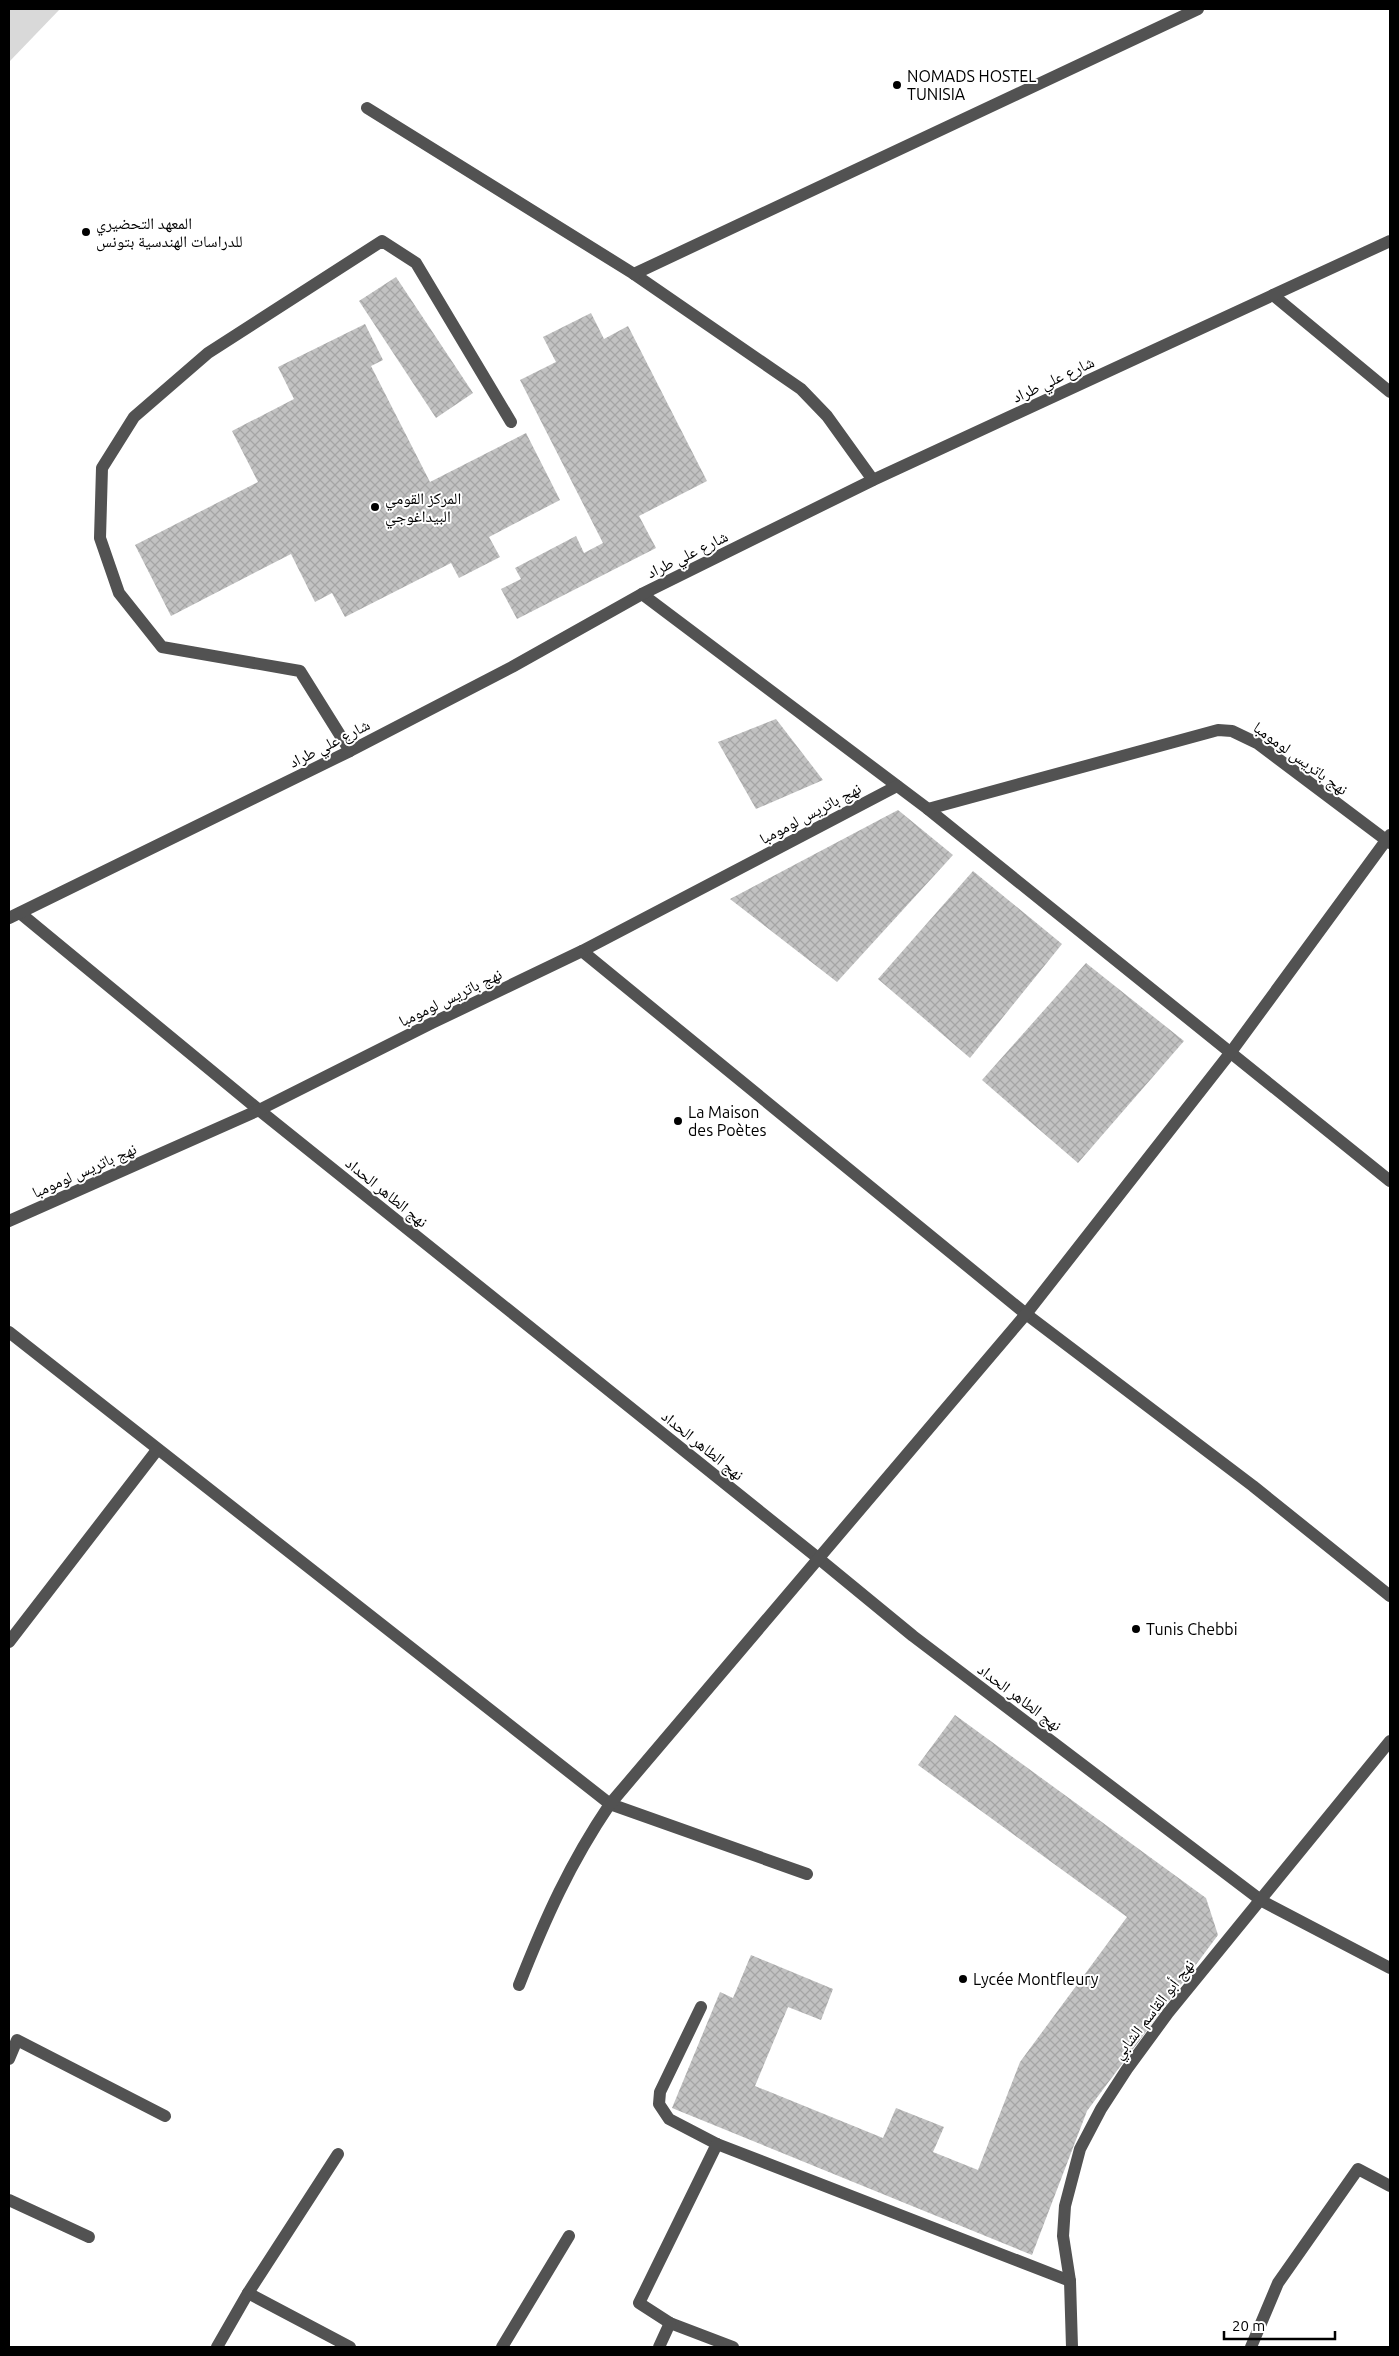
<svg xmlns="http://www.w3.org/2000/svg" width="1399" height="2356" font-family="Ubuntu,'Noto Naskh Arabic',sans-serif">
<style>
.green{fill:#d9d9d9}
.building{fill:url(#building-cross-hatch)}
.lines{fill:none;stroke-linecap:round;stroke-linejoin:round}
.minor{stroke:#525252;stroke-width:12}
.poi-dot{fill:#000;stroke:#fff;stroke-width:2}
.labels{text-anchor:middle;dominant-baseline:central;stroke-width:4;stroke-linejoin:round;paint-order:stroke}
.poi-label{font-size:16px;fill:#000;stroke:#fff;text-anchor:start}
.street-label{font-size:16px;fill:#000;stroke:#fff}
</style>
<defs>
<pattern id="building-cross-hatch" width="8" height="8" patternUnits="userSpaceOnUse" patternTransform="scale(1.25)"><rect width="8" height="8" fill="#c2c2c2"/><path d="M0 0l8 8M0 8l8-8" fill="none" stroke="#a5a5a5"/></pattern>
</defs>
<rect width="100%" height="100%" fill="#fff"/>
<path class="green" d="M9,9H60L9,62Z"/>
<g class="building">
<path d="M396,277L473,393L436,418L359,301Z"/>
<path d="M591,313L604,339L628,326L707,481L639,516L656,548L517,619L501,589L521,579L515,568L576,536L584,553L603,543L520,380L556,362L543,337Z"/>
<path d="M365,324L383,360L371,366L430,482L526,433L560,500L489,537L500,557L459,578L451,563L345,617L332,593L315,602L291,554L171,616L135,545L258,482L232,431L294,399L278,367Z"/>
<path d="M776,719L823,780L756,809L718,742Z"/>
<path d="M898,810L953,855L837,982L730,899Z"/>
<path d="M973,871L1062,944L970,1058L878,979Z"/>
<path d="M1086,963L1184,1041L1078,1163L982,1080Z"/>
<path d="M955,1715L1206,1898L1218,1935L1087,2111L1032,2255L672,2108L720,1992L733,1998L751,1955L833,1989L821,2020L788,2007L755,2086L883,2138L896,2108L944,2127L933,2152L978,2170L1020,2062L1127,1917L918,1765Z"/>
</g>
<g class="lines">
<g class="minor">
<path d="M367,108L634,274L801,389L827,416L873,480"/>
<path d="M634,274L1198,9"/>
<path d="M1273,295L1390,392"/>
<path d="M642,594L928,809L1390,1181"/>
<path d="M350,751L300,671L162,647L119,593L100,538L102,468L134,417L208,353L382,241L416,263L511,422"/>
<path d="M928,809L1218,730L1232,731L1257,743L1390,843"/>
<path d="M20,913L259,1110L818,1558L913,1636L1262,1901L1390,1968"/>
<path d="M9,918L350,751L512,667L642,594L873,480L1390,241"/>
<path d="M582,951L1026,1314L1253,1486L1390,1596"/>
<path d="M9,1221L259,1110L432,1023L582,951L897,786"/>
<path d="M9,1332L610,1804L807,1874"/>
<path d="M9,1642L157,1450"/>
<path d="M519,1985C545,1919 570,1863 610,1804L1026,1314L1231,1052L1390,835"/>
<path d="M701,2007L660,2092L659,2104L669,2119L717,2144L1070,2281"/>
<path d="M9,2059L17,2040L165,2116"/>
<path d="M717,2144L639,2303L670,2323L733,2347"/>
<path d="M9,2200L89,2237"/>
<path d="M248,2293L350,2347"/>
<path d="M217,2347L248,2293L338,2154"/>
<path d="M502,2347L569,2236"/>
<path d="M659,2347L670,2323"/>
<path d="M1072,2347L1070,2281L1063,2236L1065,2206L1080,2149L1101,2109L1127,2069L1168,2013L1390,1741"/>
<path d="M1251,2347L1278,2283L1358,2169L1390,2186"/>
</g>
</g>
<g class="poi-dot">
<circle cx="897" cy="85" r="5"/>
<circle cx="86" cy="232" r="5"/>
<circle cx="375" cy="507" r="5"/>
<circle cx="678" cy="1121" r="5"/>
<circle cx="1136" cy="1629" r="5"/>
<circle cx="963" cy="1979" r="5"/>
</g>
<g class="labels">
<g class="poi-label">
<text x="907" y="76">NOMADS HOSTEL<tspan x="907" dy="18">TUNISIA</tspan></text>
<text x="96" y="223">المعهد التحضيري<tspan x="96" dy="18">للدراسات الهندسية بتونس</tspan></text>
<text x="385" y="498">المركز القومي<tspan x="385" dy="18">البيداغوجي</tspan></text>
<text x="688" y="1112">La Maison<tspan x="688" dy="18">des Poètes</tspan></text>
<text x="1146" y="1629">Tunis Chebbi</text>
<text x="973" y="1979">Lycée Montfleury</text>
</g>
<g class="street-label">
<text transform="translate(1053 379) rotate(-25)">شارع علي طراد</text>
<text transform="translate(687 554) rotate(-26)">شارع علي طراد</text>
<text transform="translate(329 743) rotate(-27)">شارع علي طراد</text>
<text transform="translate(1301 758) rotate(36)">نهج باتريس لومومبا</text>
<text transform="translate(810 813) rotate(-28)">نهج باتريس لومومبا</text>
<text transform="translate(450 997) rotate(-26)">نهج باتريس لومومبا</text>
<text transform="translate(84 1170) rotate(-24)">نهج باتريس لومومبا</text>
<text transform="translate(387 1192) rotate(39)">نهج الطاهر الحداد</text>
<text transform="translate(703 1445) rotate(39)">نهج الطاهر الحداد</text>
<text transform="translate(1020 1697) rotate(37)">نهج الطاهر الحداد</text>
<text transform="translate(1153 2009) rotate(-52)">نهج أبو القاسم الشابي</text>
</g>
</g>
<rect width="1399" height="2356" fill="none" stroke="#000000" stroke-width="20"/>
<path d="M1224 2331v8h111v-8" fill="none" stroke="#000000" stroke-width="2.5"/>
<text x="1232" y="2331" font-size="15" fill="#000000" stroke="#ffffff" stroke-width="4" paint-order="stroke">20 m</text>
</svg>
